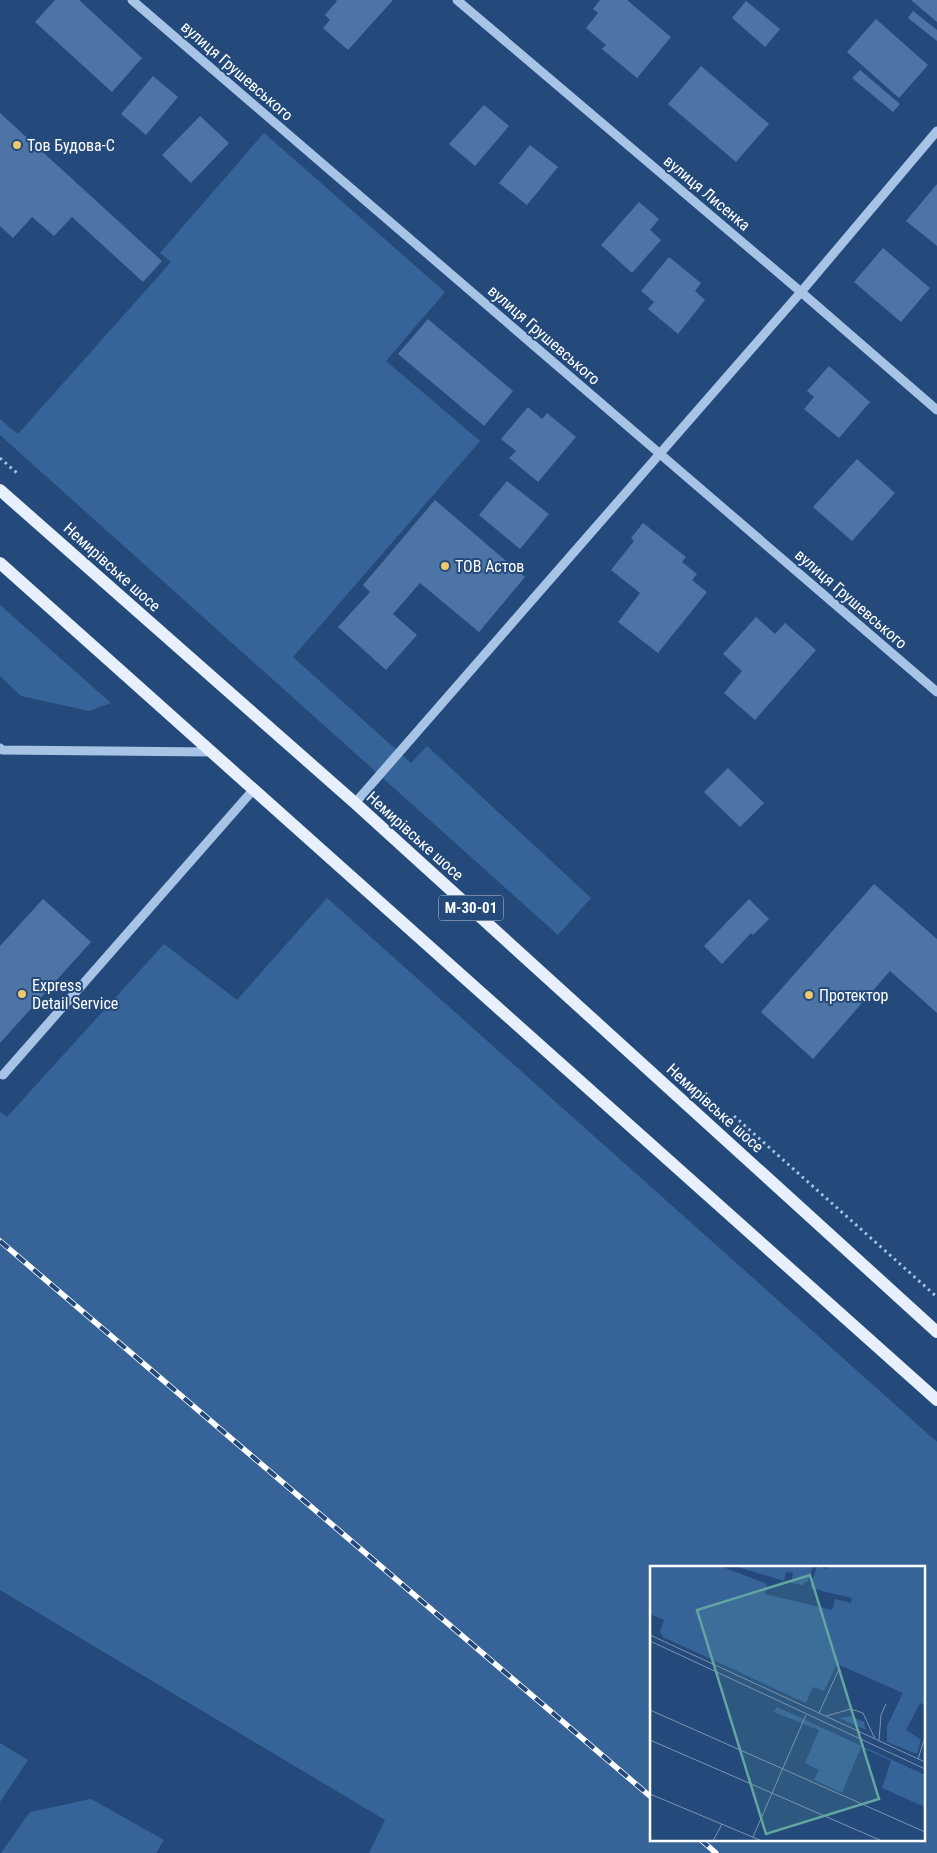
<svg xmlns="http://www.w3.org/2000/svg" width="937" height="1853" font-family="'Roboto Condensed',sans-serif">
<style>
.green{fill:#376498;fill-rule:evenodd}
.building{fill:#4c74a4}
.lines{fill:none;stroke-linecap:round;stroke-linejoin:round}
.path{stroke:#a7c3e5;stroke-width:3;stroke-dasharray:2.5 4;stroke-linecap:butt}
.minor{stroke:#a7c3e5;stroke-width:9}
.major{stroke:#e7f0fc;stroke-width:12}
.rail-casing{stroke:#fff;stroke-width:5.5}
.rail{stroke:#244a7b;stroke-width:4;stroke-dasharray:11;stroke-linecap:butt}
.poi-dot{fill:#efc86b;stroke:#244a7b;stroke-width:2}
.labels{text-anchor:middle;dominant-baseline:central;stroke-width:4;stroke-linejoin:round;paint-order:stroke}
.shield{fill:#244a7b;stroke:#bdc9d7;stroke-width:1}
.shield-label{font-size:15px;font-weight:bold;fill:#fff}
.street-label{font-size:16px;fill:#fff;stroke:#244a7b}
.poi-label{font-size:16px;fill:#fff;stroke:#244a7b;text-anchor:start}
.inset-road{fill:none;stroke:#7c92b0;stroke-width:1}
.view{fill:#63a6a1;fill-opacity:0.15;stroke:#63a6a1;stroke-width:2.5}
.inset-edge{fill:none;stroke:#fff;stroke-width:2.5}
</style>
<rect width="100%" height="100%" fill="#244a7b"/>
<g class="green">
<path d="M264,133L445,292L386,361L480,441L293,657L411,763L427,746L591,898L558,935L0,435V419L18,434L171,262L160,253Z"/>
<path d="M0,605L111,703L89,711L21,696L0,676Z"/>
<path d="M327,898L937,1442V1853H369L385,1820L0,1590V1112L7,1117L164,944L237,1000ZM651,1567H923V1839H651Z"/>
<path d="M0,1743L28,1760L0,1802Z"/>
<path d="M91,1799L164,1840L156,1853H1L30,1812Z"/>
</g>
<g class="building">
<path d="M55,0H79L142,58L112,92L35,22Z"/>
<path d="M336,0H393L348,50L323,28L330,20L325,15L337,1Z"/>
<path d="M600,0H627L671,37L637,78L602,49L606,45L586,28L598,13L593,9Z"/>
<path d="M911,0H937V22Z"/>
<path d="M746,1L780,29L765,47L732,18Z"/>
<path d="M913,11L937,30V41L908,18Z"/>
<path d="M876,19L928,65L899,98L847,52Z"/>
<path d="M701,66L769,124L736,162L668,104Z"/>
<path d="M860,70L900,104L893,112L852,78Z"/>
<path d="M153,76L178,97L146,135L121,114Z"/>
<path d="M484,105L509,126L475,166L449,144Z"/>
<path d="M0,113L162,261L143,282L72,217L54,236L32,217L13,238L0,226Z"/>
<path d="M200,116L229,143L191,183L162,155Z"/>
<path d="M530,145L558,167L527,205L499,183Z"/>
<path d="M937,184V246L906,221Z"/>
<path d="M639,202L659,219L650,230L661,240L632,273L601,245Z"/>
<path d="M883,248L930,288L901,322L854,282Z"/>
<path d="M669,257L701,283L695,291L705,300L678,334L648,309L654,302L641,291Z"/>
<path d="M428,319L513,391L484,426L398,354Z"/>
<path d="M829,366L870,402L839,438L804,409L814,397L807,391Z"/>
<path d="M528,407L542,419L547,413L576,437L538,482L509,458L516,451L501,439Z"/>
<path d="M857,459L895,493L852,541L813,507Z"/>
<path d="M507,481L549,514L520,549L479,515Z"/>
<path d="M435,500L525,577L479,632L420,583L393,614L417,635L386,670L338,627L370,592L363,585Z"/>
<path d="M643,523L686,557L682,562L697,574L692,580L707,592L658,653L618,622L640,593L611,570L634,541L631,538Z"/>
<path d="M756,617L775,634L785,623L816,650L755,720L724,693L742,671L723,654Z"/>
<path d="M728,768L764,803L740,827L704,792Z"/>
<path d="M874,884L937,939V1013L890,971L813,1059L761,1012Z"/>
<path d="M43,899L91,942L0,1043V946Z"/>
<path d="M749,899L769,919L753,935L751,933L722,964L704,946Z"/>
</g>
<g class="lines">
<g class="path">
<path d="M0,458L18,474"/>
<path d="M734,1116L937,1297"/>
</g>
<g class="minor">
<path d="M132,0L937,692"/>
<path d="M457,0L801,292L937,410"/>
<path d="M0,748L2,750L212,752"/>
<path d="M355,803L801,292L937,131"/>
<path d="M3,1075L254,789"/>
</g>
<g class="major">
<path d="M0,490L355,803L937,1332"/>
<path d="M0,563L937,1400"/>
</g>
<defs>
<g id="rail">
<path d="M0,1241L651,1797"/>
<path d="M700,1839L716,1853"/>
</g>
</defs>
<use href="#rail" class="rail-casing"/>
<use href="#rail" class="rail"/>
</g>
<g class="poi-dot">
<circle cx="17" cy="145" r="5"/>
<circle cx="445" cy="566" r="5"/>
<circle cx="22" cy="994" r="5"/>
<circle cx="809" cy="995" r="5"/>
</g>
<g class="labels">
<rect class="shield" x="438.5" y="895.5" width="65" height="25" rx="4"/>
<g class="shield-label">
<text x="471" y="908">М-30-01</text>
</g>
<g class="street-label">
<text transform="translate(237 71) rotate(41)">вулиця Грушевського</text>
<text transform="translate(707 193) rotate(40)">вулиця Лисенка</text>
<text transform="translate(544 335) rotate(41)">вулиця Грушевського</text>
<text transform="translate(112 567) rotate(42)">Немирівське шосе</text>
<text transform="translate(851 599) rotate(41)">вулиця Грушевського</text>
<text transform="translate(415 836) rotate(42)">Немирівське шосе</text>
<text transform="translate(715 1108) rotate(42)">Немирівське шосе</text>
</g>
<g class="poi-label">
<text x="27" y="145">Тов Будова-С</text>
<text x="455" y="566">ТОВ Астов</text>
<text x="32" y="985">Express<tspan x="32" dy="18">Detail Service</tspan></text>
<text x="819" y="995">Протектор</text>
</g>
</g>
<g transform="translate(650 1566)">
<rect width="275" height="275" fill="#244a7b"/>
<path d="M0,0H70L117,18L115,28L182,44L185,33L201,37L202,32L160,22L167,0L177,3L178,0H275V139L270,137L256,164L271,174L267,188L237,176V160L253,127L187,98L174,125L163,121L156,137L13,71L10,65L14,54L0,48ZM85,0H163L158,15L152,19L141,17L143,7L136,6L134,15ZM127,141L275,209V241L232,222L241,195L211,181L192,227L164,214L169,204L155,197L169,164L124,146ZM201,150L214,156L216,164L189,152Z" fill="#376498"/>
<path class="inset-road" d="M0,69L275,196M0,75L275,203M0,144L275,266M169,147L189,103M176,150L201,143L213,147L225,173M0,174L232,275M229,175L231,149L236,138M268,193L275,171M0,228L112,275M103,271L156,149M63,275L72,258"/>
<path class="view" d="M160,9L229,233L116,268L47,44Z"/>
<rect width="275" height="275" class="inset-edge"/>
</g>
</svg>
